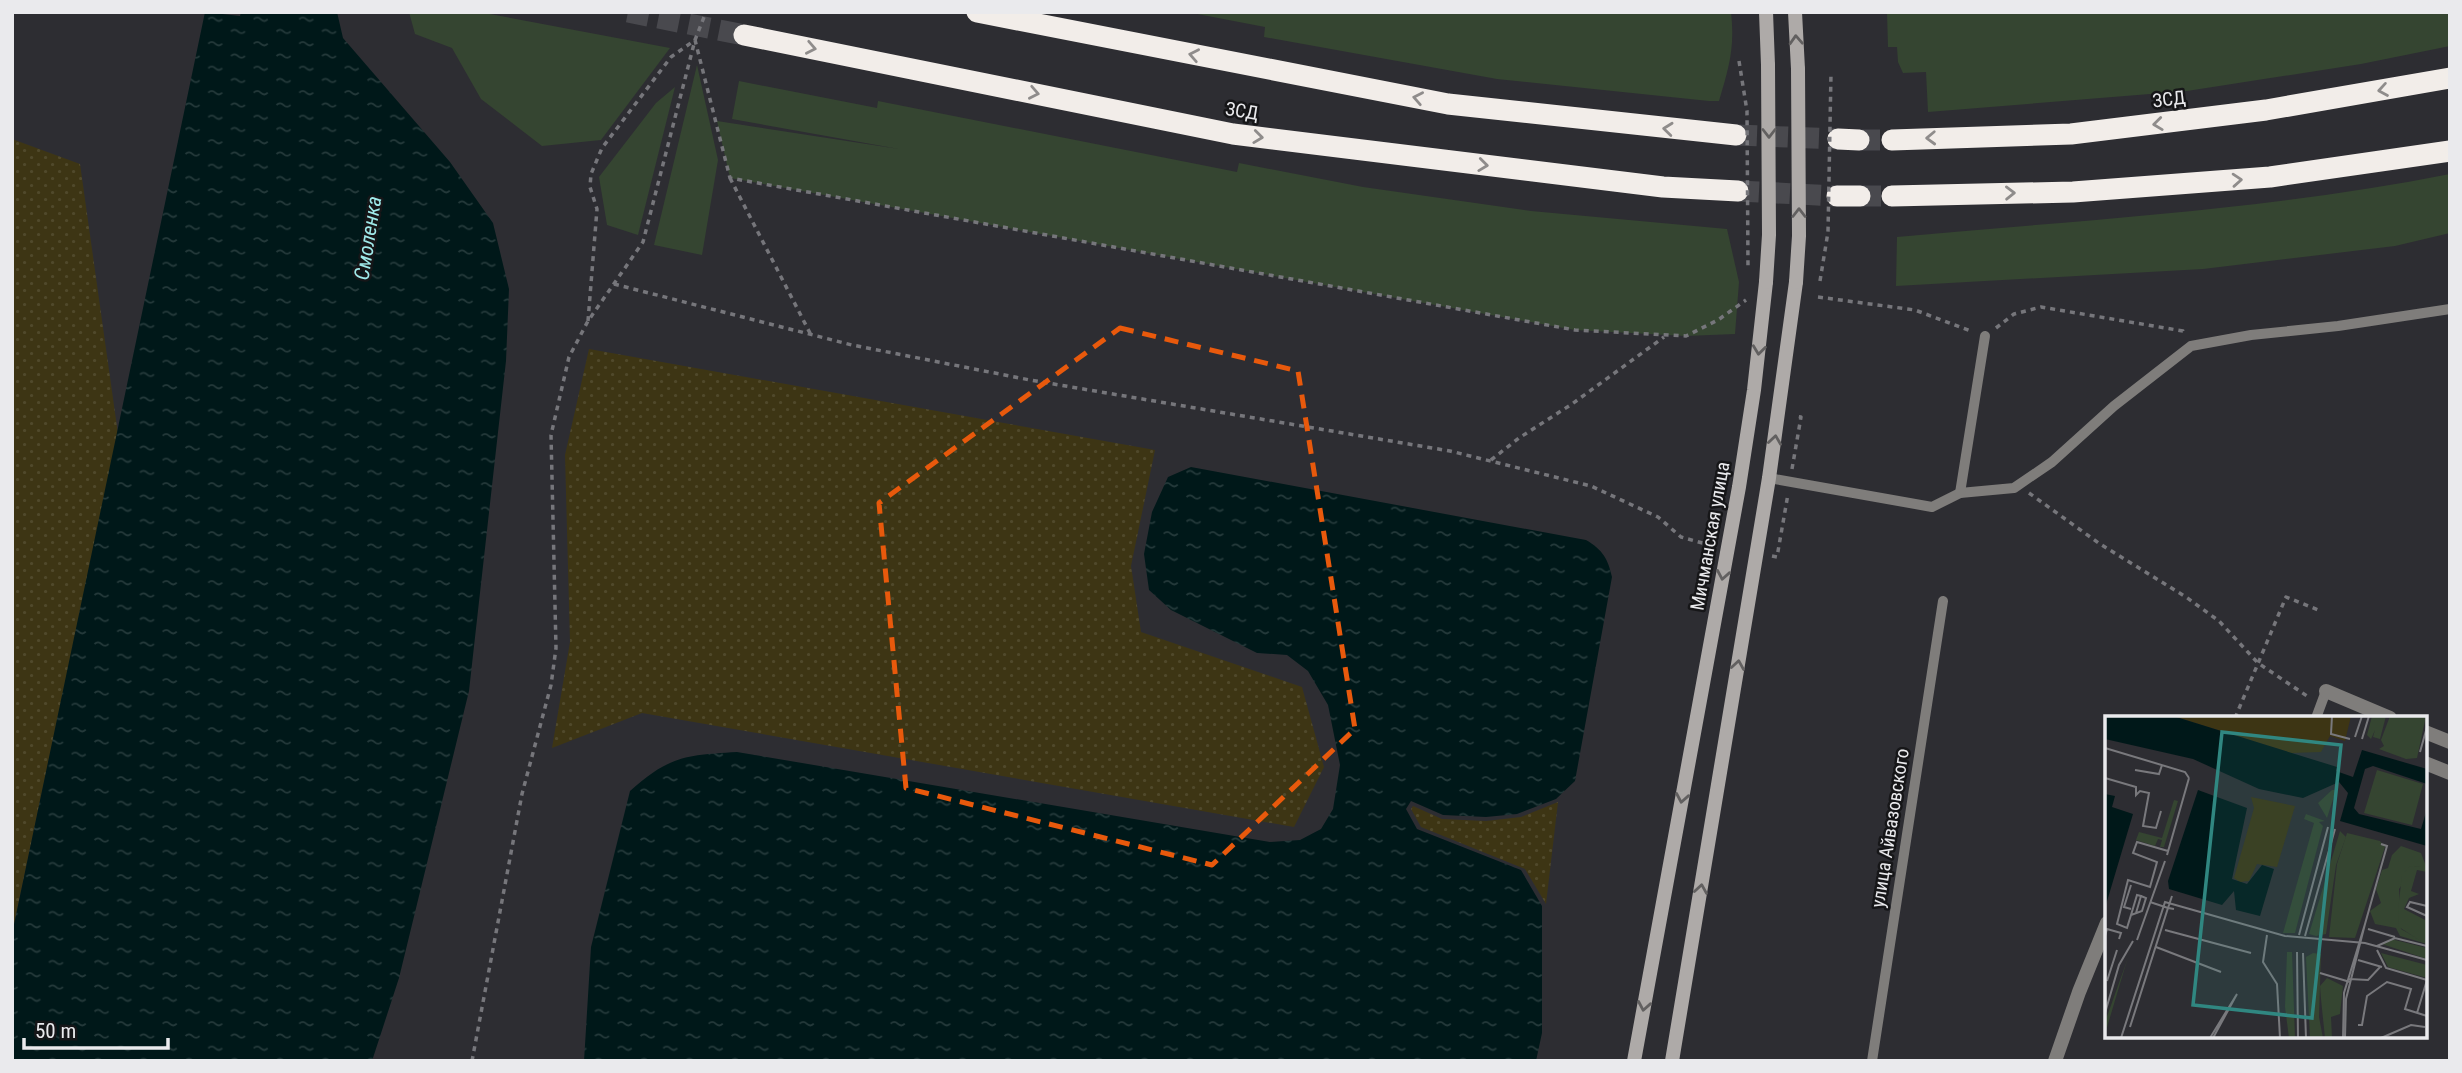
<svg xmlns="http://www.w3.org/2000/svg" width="2462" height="1073" font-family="'Roboto Condensed',sans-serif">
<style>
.grass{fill:#354531}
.sand{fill:url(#sand-dots)}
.water{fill:url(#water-ripples)}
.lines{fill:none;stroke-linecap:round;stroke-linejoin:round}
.highway-tunnel{stroke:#49494e;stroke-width:21;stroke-dasharray:21 10;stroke-linecap:butt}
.path{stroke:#76767b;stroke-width:3.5;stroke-dasharray:5 5;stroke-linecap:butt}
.lane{stroke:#7f7d7b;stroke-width:10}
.street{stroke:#7f7d7b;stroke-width:14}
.secondary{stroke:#aeaaa8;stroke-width:14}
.highway{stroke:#f2ede9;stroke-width:21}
.path-bridge{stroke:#76767b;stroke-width:3.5;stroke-dasharray:5 5;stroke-linecap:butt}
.secondary-bridge{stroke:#aeaaa8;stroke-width:14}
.oneway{stroke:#626060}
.oneway2{stroke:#8f8c8b}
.marked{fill:none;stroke:#e8590c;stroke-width:5;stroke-dasharray:14 9;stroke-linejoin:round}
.labels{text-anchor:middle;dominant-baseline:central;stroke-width:5;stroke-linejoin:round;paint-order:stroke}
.street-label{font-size:19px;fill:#eaeaed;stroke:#161618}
.water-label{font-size:21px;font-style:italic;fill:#a0eaea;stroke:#161618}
.inset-road{fill:none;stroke:#79797d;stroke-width:2}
.view{fill:#308781;fill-opacity:0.15;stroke:#308781;stroke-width:3.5}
.inset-edge{fill:none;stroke:#eaeaed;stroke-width:3.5}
</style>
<defs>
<pattern id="sand-dots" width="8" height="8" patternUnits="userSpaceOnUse" patternTransform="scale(1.75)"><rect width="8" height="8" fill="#3d3514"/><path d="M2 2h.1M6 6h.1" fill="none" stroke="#50492b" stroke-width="1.8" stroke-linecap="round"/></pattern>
<pattern id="water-ripples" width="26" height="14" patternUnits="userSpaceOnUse" patternTransform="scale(1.75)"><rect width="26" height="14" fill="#001819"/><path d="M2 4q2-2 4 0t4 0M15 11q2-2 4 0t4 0" fill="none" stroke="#253a3b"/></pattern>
</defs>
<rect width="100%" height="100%" fill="#2d2d32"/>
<g class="grass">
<path d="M409,12H479L670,48L601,140L542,146L481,99L452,48L415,34Z"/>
<path d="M1187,12H1731C1735,48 1729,67 1719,101H1709L1497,79L1264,37L1265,27Z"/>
<path d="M1887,12H2450V46L2361,64L2187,91L1928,112L1926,72L1903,73L1898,62L1897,47H1888Z"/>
<path d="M697,65L718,160L702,255L654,245Z"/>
<path d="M739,81L877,108L878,101L1237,172L1239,163L1363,187L1531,211L1727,229L1739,282L1735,334L1686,336L1575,330L730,178L717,121L899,149L732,119Z"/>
<path d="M675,87L638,235L607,225L599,177L656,103Z"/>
<path d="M2450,174V233L2395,246L2203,269L1896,286L1897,237C2081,220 2268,210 2450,174Z"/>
</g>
<g class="sand">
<path d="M12,139L80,164L118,434L12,934Z"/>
<path d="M589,349L1155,450L1131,566L1141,632L1302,687L1324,767L1294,827L642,713L552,748L570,642L565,455Z"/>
<path d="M1558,802L1546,904L1525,869L1421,827L1411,809L1413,806L1442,819L1486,821L1521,817Z"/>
</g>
<g class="water">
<path d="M205,12L240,16L241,12H337L343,38L450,162L493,223L509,289L506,361L469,691L399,978L372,1061H12V934Z"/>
<path d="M1191,467L1586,540C1603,550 1608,559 1612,577L1575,781L1556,799L1517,814L1486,817L1443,815L1411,801L1406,809L1417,829L1521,870L1542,906V1033L1536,1061H584L591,947L630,791C669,756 686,755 737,752L1270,842L1300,840L1321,829L1333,809L1340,765L1328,705L1308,671L1287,655L1257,653L1171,610L1149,590L1144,554L1152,512L1168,477Z"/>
</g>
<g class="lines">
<g class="highway-tunnel">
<path d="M628,12L744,35"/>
<path d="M1736,135L1838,139"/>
<path d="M1859,140H1892"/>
<path d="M1738,191L1837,196"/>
<path d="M1860,196H1892"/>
</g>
<g class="path">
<path d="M730,178L811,335"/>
<path d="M614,284L852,345L1030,380L1450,451L1591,486L1658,517L1681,537L1713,546"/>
<path d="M1818,297L1915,310L1971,331"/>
<path d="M588,321L597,209L590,187L591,174L602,148L671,57L695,40L730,178L1575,330L1686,336L1718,320L1746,300"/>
<path d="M1996,328L2014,314L2041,307L2183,331L2185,335"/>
<path d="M1491,460L1519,438L1572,404L1664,337"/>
<path d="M1792,469L1801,417L1795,416"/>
<path d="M2029,493L2100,544L2186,597L2219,621L2258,663L2310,698"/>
<path d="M1772,556L1777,557L1788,494"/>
<path d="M2235,718L2286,597L2321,611"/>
<path d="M472,1061L522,794L551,685L556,648L551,435L569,357L588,321L643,242L695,40L706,12"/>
</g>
<g class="lane">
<path d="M1769,478L1932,507L1960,493L2014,488L2052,462L2114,406L2191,346L2251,335L2338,326L2450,309"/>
<path d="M1960,493L1985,336"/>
<path d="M2316,718L2326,691"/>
<path d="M1872,1061L1943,601"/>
</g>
<g class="street">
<path d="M2326,691L2390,718"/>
<path d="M2425,732L2450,742"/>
<path d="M2425,763L2450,773"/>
<path d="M2055,1061L2079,992L2107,923"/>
</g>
<g class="secondary">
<path d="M1766,12L1768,65"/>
<path d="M1795,12L1798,69"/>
<path d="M1634,1061L1739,487L1754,390L1766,282"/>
<path d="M1672,1061L1769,478L1796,282"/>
</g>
<g class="highway">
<path d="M977,12L1448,104L1736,135"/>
<path d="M744,35L1233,134L1663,187L1738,191"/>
<path d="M1838,139L1859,140"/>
<path d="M1892,140L2071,134L2266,110L2450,78"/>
<path d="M1837,196H1860"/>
<path d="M1892,196L2073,192L2270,177L2450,151"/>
</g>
<g class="path-bridge">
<path d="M1739,61L1747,111L1748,269"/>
<path d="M1820,281L1828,232L1831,73"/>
</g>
<g class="secondary-bridge">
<path d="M1766,282L1769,235L1768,65"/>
<path d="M1796,282L1799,236L1798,69"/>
</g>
</g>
<defs><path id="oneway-chevron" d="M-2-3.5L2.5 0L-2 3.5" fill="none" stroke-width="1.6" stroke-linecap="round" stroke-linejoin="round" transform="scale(1.75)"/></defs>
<g class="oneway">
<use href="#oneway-chevron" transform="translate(1796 40) rotate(-93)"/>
<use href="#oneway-chevron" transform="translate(1769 133) rotate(90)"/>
<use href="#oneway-chevron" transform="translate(1799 213) rotate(-90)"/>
<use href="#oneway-chevron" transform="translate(1759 350) rotate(97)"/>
<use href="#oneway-chevron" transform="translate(1775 440) rotate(-82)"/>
<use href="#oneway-chevron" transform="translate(1723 575) rotate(100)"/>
<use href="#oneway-chevron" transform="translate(1738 665) rotate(-81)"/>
<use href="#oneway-chevron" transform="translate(1682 798) rotate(100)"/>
<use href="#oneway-chevron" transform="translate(1701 889) rotate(-81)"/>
<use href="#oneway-chevron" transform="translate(1644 1006) rotate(100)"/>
</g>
<g class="oneway2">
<use href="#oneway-chevron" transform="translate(811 48) rotate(11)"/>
<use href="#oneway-chevron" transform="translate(1194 55) rotate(-169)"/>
<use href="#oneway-chevron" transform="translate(2383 90) rotate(170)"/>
<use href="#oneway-chevron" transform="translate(1034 93) rotate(11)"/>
<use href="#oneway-chevron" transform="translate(1418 98) rotate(-169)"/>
<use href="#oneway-chevron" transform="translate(2158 124) rotate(173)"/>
<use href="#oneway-chevron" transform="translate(1668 129) rotate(-174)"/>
<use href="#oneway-chevron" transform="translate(1258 137) rotate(7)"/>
<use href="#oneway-chevron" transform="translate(1931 138) rotate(178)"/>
<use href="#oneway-chevron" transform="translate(1483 165) rotate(7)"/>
<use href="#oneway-chevron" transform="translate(2237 180) rotate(-4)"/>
<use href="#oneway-chevron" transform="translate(2010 193) rotate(-1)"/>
</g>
<path class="marked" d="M1120,328L1298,371L1355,729L1212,865L906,788L879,503Z"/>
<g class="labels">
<g class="street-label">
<text transform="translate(2169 99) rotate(-7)">ЗСД</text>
<text transform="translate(1242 111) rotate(9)">ЗСД</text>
<text transform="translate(1710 536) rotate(-80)">Мичманская улица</text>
<text transform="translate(1890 828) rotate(-81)">улица Айвазовского</text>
</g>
<g class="water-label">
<text transform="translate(368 238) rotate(-81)">Смоленка</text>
</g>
</g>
<g transform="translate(2105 716)">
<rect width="322" height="322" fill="#2d2d32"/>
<path d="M267,0H281L275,23L268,21L270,14L266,23L262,19ZM285,0H321L312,42L301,43L274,33L279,30L276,24ZM227,74H231L222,102L213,87ZM69,84L73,85L59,131H55L57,124L53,123L50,130L31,124L34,116L57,122ZM201,98L220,105L214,106L218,110L190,217H178L209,107L199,103ZM235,115L241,121L231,149L221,218L211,220L204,218ZM296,130L316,137L321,150L309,151L294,173L296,213L317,225L322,217V228L295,220L291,212L270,208L265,195L276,187L271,173L277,154L283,152L287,139ZM286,223L322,232V243L277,228ZM182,236H187L190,322H184L180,291ZM208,237L216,238L214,301L218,322H205L201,241ZM276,237L322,249V262L283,251ZM24,239L20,251L0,318V306ZM222,262L238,270L235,298L226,301L227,322H220L216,283L215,270Z" fill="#354531"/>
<path d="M316,150H322V156L312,154L306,175L314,178L304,182L299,193L322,205L321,225L317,226L294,211L293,194L297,159L304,151Z" fill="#354531"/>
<path d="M68,0H246L240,25L225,20L216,36L186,37ZM146,81L190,90L172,151L152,148L144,165L135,166L129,162L149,92Z" fill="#3d3514"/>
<path d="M272,54L318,68L307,109L259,97ZM242,117L275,125L280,131L250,222L224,221L232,148Z" fill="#354531"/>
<path d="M0,0H68L232,51L231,55L248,61L257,34L322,53V68L268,50L260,53L249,92L254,98L316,113L322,93V130L235,105L243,77L234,66L198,82L154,73L88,43L0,23ZM93,74L142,92L127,163L142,168L157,149L169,153L155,200L131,194L129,175L117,189L64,173L63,165ZM0,78L10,80L7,91L28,98L0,192Z" fill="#001819"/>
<path class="inset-road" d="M227,0L226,18L245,23M250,21L257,0M257,23L264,0M0,32L80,56L84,62M315,36L322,11M30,54L54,58L57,49M0,62L31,71V79L35,75L44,77L38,110L51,112L56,95M62,139L84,62M26,169L19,191L26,193M36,180L41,182L37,195L26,199L22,212L12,208L23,164L45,171L52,146L28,137L32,126L63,135M45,186L63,192L67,180M322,190L305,186L302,191L322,200M26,199L32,179L36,180L31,197M260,208L282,130L276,128M263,213L290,221M60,214L146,237M162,219L158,246L172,268L175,322M194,219L223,111M0,220L2,213L16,217L14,223M200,220L230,113M32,224L60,145M272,230L290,222L322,230M51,231L116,256M272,234L281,252L322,264M192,236L193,322M198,237L201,322M253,244L277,251M215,257L245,266M244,263L263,264L276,250M2,265L12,234M0,297L14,249L28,225M312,297L322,264M253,309H257L262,280L282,266L306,273L300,293L322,300M25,311L63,192L69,193M16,322L60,186L180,220L260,227L322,244M105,322L132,278L108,322M238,322L239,277L260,208L241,283L240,322M276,322L306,309L320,311"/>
<path class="view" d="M117,16L236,29L207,302L88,289Z"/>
<rect width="322" height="322" class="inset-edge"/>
</g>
<rect width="2462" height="1073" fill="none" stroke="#eaeaed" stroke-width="28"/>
<path d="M24 1038v10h144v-10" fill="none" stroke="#eaeaed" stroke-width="3.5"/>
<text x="35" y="1038" font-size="21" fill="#eaeaed" stroke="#161618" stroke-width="5" paint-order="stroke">50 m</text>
</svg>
